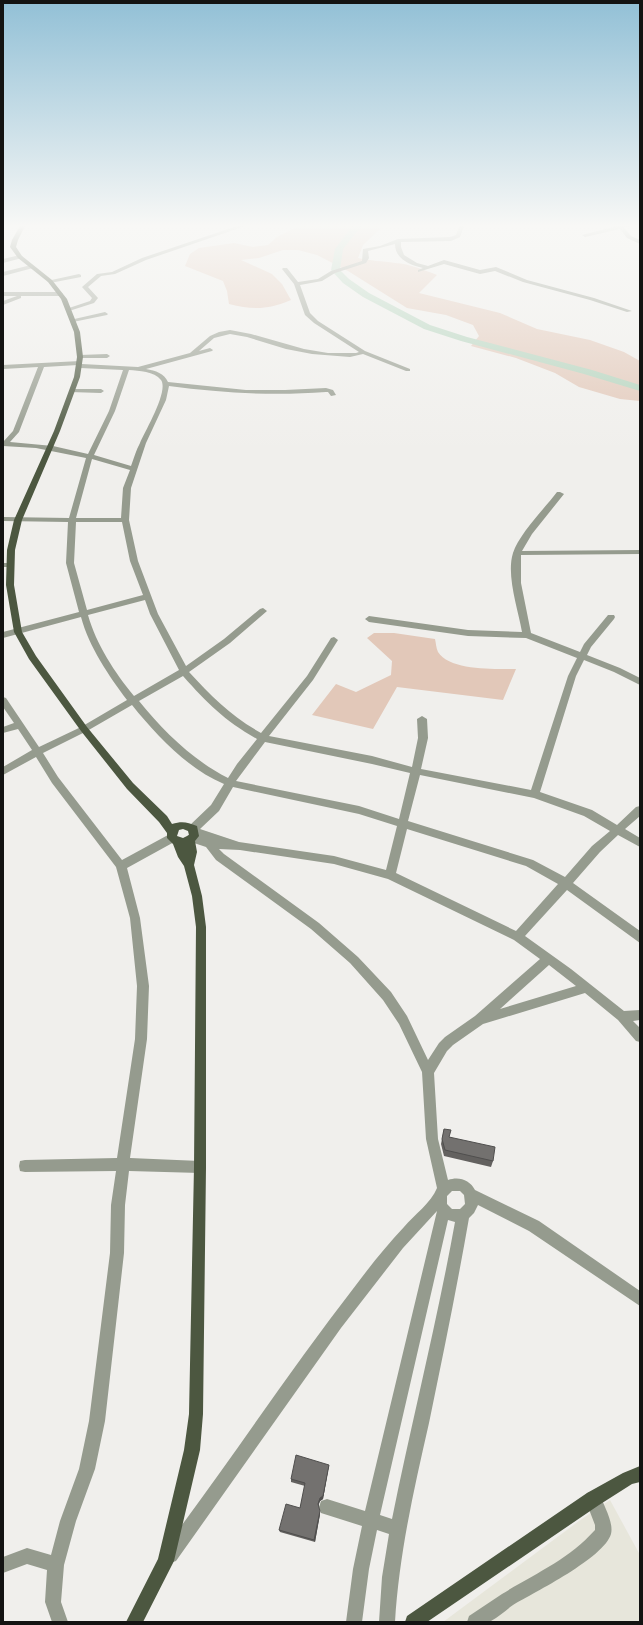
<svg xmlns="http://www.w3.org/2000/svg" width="643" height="1625" font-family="'Playfair Display',serif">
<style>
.built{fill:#e7e6db}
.green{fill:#e2c8b9}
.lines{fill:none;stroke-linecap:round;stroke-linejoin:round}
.river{fill:#b2d2bb;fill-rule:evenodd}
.minor{fill:#959b8e;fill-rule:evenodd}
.major{fill:#4c5740;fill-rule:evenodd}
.wall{fill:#63615f}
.shaded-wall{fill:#504f4e}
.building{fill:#73716f;stroke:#504f4e}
</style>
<rect width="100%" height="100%" fill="#f0efec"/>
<path class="built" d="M610,1500L640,1555V1622H443L579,1521Z"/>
<g class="green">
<path d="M309,224H385L363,245L358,258C370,261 382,261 395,263C410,264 424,270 437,275L419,293L500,313L537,329L590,340L624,352L640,361V401L620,399L579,387L555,373L516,358L471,346L479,336L473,325L446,315L407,308L348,271L317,255L298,250H283L259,258L241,260L272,274L282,284L291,300C267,310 253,310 229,304L227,291L223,281L185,266L190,254L199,248L234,243L253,247L268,245L277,237L298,226Z"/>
<path d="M374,633H394L435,639C436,643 436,648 438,652C450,671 496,669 516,669L503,700L397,687L373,729L312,715L336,684L356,692L391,675L392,661L367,638Z"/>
</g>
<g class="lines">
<path class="river" d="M354,224H363L343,249L340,270L349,279L369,293L430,325L467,337L592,370L640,385V391L584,374L461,341L424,329L363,297L343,283L331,270L335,249Z"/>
<g class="minor">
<path d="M243,224H251L146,260L115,274L101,276L88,287L98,298L94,303L69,311L66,309L90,301L92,298L82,287L97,274L112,272L142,258Z"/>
<path d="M460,224H465L460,237L451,241L401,242V247L404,255L417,263L428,266L444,260L480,270L496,267L527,280L594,298L632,311L627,312L590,300L523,282L495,271L480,274L444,264L418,272V270L423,268C410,265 395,259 395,244L368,251L369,258L366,263L335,273L322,281L300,285L310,313L318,321L365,351L410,369V371H406L363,354L350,357L312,354L286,349L247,337L230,334L214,338L199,351L210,348L213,350L212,351L146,369C156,371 164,373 168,382L246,390H285L326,388L333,390L336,395L331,396L328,392H326C273,396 222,393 169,386L166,400L146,443L131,488L129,520L138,561L158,614L186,666L224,639L260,609L263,608L267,611L230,643L189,672C212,697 231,716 261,733L307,676L331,638L334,637L338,640L313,680L269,736L372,756L412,767L418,738L417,719L422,716L427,719L428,738L421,769L531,790L568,676L577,658L526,638L468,636L369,622L365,619L369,616L468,630L522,632C518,609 506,575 513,553C519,534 545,508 557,492H560L564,494L532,534L522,551L640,550V554L521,555V583L531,633L580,652L584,644L608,615H614L615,617L614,619L591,647L587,655L620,668L640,678V685L614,672L584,660L576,676L540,792L592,810L617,825L636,807L640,806V816L625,829L640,838V847L618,835L600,852L573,883L640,931V943L567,890L525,936L571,969L624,1011L640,1010V1020L633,1021L640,1028V1042L636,1041L618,1020L585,993L483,1024L453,1045L447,1051L434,1073L438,1139L448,1180C459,1176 470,1180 475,1190L539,1221L640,1291V1306L529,1231L478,1205L474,1213L469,1218C457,1287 443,1355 429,1423C414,1489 399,1554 395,1622H379L382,1577L389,1534L377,1530L369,1569L362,1622H346L353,1569L362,1526L321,1513L319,1507L321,1501L327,1499L365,1511L437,1211L403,1248L341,1328L176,1561L170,1563L164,1561L162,1555L164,1549C230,1462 289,1371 356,1285C371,1265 387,1245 404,1227C414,1215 431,1203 437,1188L426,1139L422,1072L399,1024L383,1000L350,963L311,929L216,860L206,847L188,841L187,838L188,835L192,834L188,829L189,826L211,805L224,784C188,769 156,735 132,705L87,731L43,753L58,777L122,860L168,835H176L177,838L176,841L127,868L140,918L149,986L147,1039L130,1158L200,1161L205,1162L206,1167L205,1172L200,1173L129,1171L125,1205L124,1253L105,1421L95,1469L76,1521L64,1565L61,1602L68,1622H52L45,1602L47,1570L27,1564L3,1573V1557L27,1548L51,1555L60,1521L79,1469L89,1421L110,1253L111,1205L116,1171L25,1172L20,1171L19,1166L20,1161L25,1160L117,1158L135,1039L137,986L130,918L116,867L52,783L36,757L3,775V767L32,750L18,729L3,733V727L14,723L3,707V697L6,698L39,747L81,727L127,700C109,676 89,647 81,617L3,638V632L79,612L66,563L68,522L3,521V517L69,518L86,458L36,448L3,446V442L13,431L38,367L3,369V365L80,361L82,362V364L138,367L190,353L210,336L219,332L230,330L251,334L304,349L328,353H356L359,352L314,323L305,315L294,284L282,269L283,268H287L298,282L318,279L331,271L362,261L363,249L380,246L398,239L450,237L456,235ZM78,365V367L80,368L123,370L109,411L88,454L53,446L10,442L19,432L44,367ZM129,370C139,371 154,371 161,380C169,391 145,431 140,443C136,450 134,458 131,466L94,455L115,411ZM92,459L130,470L123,488L121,518H76ZM76,522H122L130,561L143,595L87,610L74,563ZM145,600L150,614L179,670L134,696C115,673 96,644 88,615ZM183,676C207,703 225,721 257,739L237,764L228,778C194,761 163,731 139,701ZM265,742L372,764L410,773L399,819L359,806L236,781ZM420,775L534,798L584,816L610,831L592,846L565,877L533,860L408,821ZM233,787L359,814L397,826L386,870L334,856L239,842L200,829L219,811ZM407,829L526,866L558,884L516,931L396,873ZM219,849L240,850L334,864L388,879L514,940L540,959L475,1016L445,1037L439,1043L428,1060L407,1016L391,992L358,957L319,923L224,854ZM549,965L576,986L500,1009ZM452,1191H460L464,1195L465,1204L460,1209H452L447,1204V1196ZM448,1220L455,1222C437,1322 412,1420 392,1519L380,1515Z"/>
<path d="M616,224L622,225L638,224L624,228L631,236L640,240V244L627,238L620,229L585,237L582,235L617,226Z"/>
<path d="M20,255L23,257L22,258L3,263V259Z"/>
<path d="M31,265L34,267L33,268L3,276V272Z"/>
<path d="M79,274L81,275V277L50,283L47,281Z"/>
<path d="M3,292H60L63,294L60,296H21V298L3,305V301L17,296H3Z"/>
<path d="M105,312L108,314L107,315L73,322L70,320Z"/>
<path d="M80,355L107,354L110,356L107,358H78L77,357Z"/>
<path d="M72,389H101L104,391L101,393L70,392V390Z"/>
<path d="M3,563H10L14,565L10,567H3Z"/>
<path d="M593,1491L599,1493C603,1504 614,1522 611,1534C604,1558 535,1592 513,1605C506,1610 499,1617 491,1621C485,1624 473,1622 467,1622L469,1616C480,1609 491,1601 502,1594C536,1573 568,1560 595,1530V1525L585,1499L587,1493Z"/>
</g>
<g class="major">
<path d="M21,224H26L18,240L16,247L22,256L52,280L67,299L80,332L83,357L80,377L60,431L22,520L15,550L14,585L22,632L36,656L87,727L133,783L167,816L172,824C182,821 187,822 197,826L199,836L195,841L197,852L194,865L202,896L206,927V1167L203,1414L200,1450L174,1561L143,1622H126L158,1559L184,1450L189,1414L194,1167L196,927L192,896L184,866L178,857L173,844L167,838V833L159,822L127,789L81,731L29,659L14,632L6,585L7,550L14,520L54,431L74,377L77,357L74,332L61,299L48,282L18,258L10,247L12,240ZM183,829L188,831L189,835L183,838L177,836L179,830Z"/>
<path d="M640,1466V1482L632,1484L599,1505L427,1622H405L407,1616L587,1493L623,1473Z"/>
</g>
</g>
<g class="wall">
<path d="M444,1129L449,1137L493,1161L491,1167L444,1156L441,1144Z"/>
<path d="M329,1465L323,1499L320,1501L318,1505L320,1514L315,1542L280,1532L279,1530L300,1508L305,1486L291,1482V1479Z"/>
</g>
<g class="shaded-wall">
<path d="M329,1465L323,1499L320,1501L318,1507V1504Z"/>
<path d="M320,1511V1514L315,1542L314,1540Z"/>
</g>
<g class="building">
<path d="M444,1129L451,1130L449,1137L495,1147L493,1161L445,1150L442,1139Z"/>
<path d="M296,1455L329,1465L323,1496L320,1498L318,1504L320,1511L314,1540L279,1530L286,1504L300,1508L305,1483L291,1479Z"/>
</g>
<linearGradient id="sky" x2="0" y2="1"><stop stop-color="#92c0d6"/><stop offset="0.5" stop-color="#f8f8f6"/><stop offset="1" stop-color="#f8f8f6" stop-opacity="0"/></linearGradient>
<rect width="643" height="452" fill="url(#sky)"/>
<rect width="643" height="1625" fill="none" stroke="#131312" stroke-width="8"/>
</svg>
